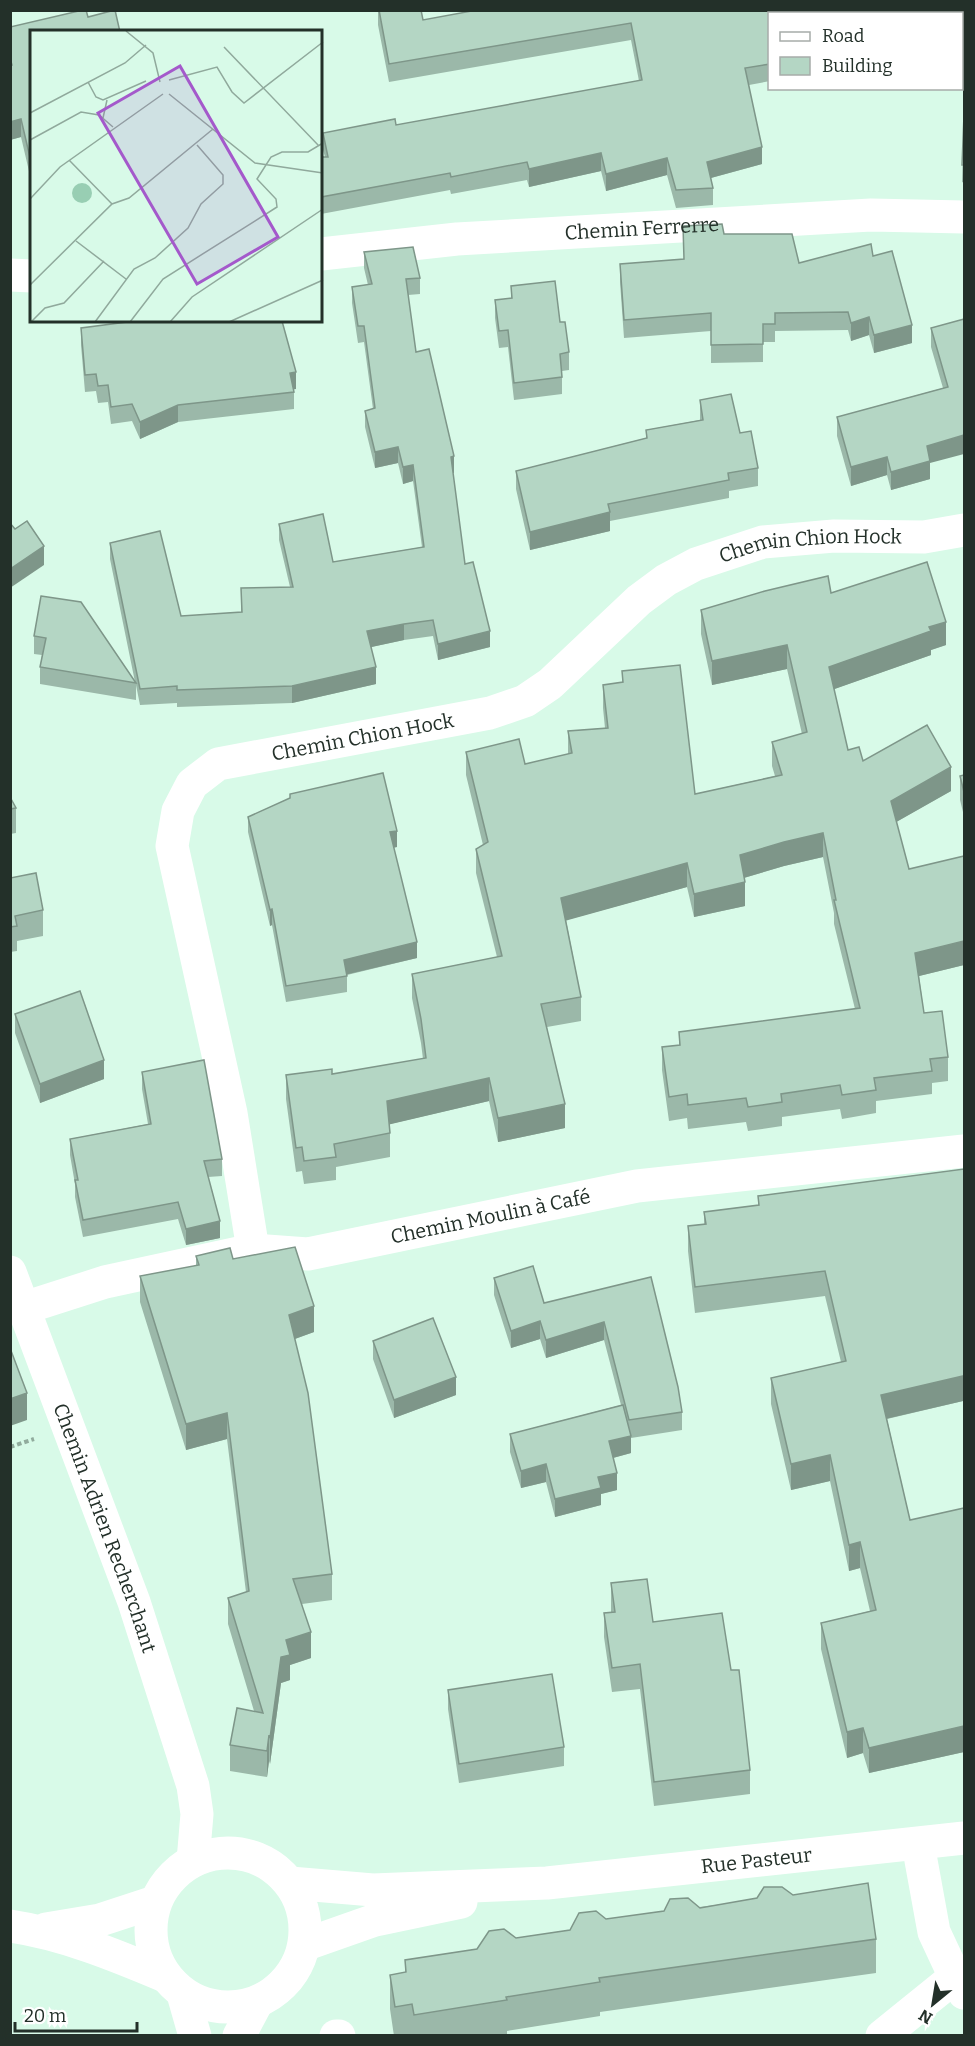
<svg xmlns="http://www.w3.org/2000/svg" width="975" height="2046" font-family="Bitter,serif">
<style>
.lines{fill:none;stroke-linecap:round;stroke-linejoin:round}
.path{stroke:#91ab9d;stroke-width:4;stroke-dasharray:4.5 3;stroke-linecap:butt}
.minor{stroke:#fff;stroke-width:33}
.secondary{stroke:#fff;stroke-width:33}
.wall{fill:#9bb8a9}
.shaded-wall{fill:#7e9689}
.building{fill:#b4d6c4;stroke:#7e9689;stroke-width:1.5}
.labels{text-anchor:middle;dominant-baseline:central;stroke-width:4.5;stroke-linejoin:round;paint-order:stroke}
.street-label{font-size:20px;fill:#233029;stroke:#fff}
.inset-road{fill:none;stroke:#90a99c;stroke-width:1.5}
.view{fill:#a459cb;fill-opacity:0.15;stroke:#a459cb;stroke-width:3}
.inset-edge{fill:none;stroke:#233029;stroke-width:3}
</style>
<rect width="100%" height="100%" fill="#d8fae8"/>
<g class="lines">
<path class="path" d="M10,1447L34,1439"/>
<g class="minor">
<path id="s1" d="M321,254L457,239L871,215L964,217"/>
<path d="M10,275L32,276"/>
<path id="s2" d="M253,1250L231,1113L172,846L178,811L192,784L218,764L490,713L525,701L550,684L639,600L666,580L696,564L763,542L834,536L924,537L964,530"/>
<path id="s3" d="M24,1308L105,1282L253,1250L308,1254L637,1186L964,1151"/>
<path d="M918,1844L934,1932L955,1977L964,1993"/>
<path d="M10,1926C64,1934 115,1955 165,1976"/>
<path d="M46,1929L100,1920L155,1902"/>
<path d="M183,1994L195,2036"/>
<path d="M239,2036L257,2002"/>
<path d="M336,2036H339"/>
<path d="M882,2036L955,1977"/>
</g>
<g class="secondary">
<path id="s4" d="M10,1272L134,1602L193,1786L197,1814L193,1861"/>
<circle cx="228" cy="1930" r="77"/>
<path id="s5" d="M290,1883L373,1890L547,1883L964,1838"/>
<path d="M304,1945L375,1920L461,1902"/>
</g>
</g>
<g class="wall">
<path d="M378,10L423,20L770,14V81L749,85L762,164L711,178L713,188V205L676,208L667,175L606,191L601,171L529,187L527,180L451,194L450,190L321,214V157H325L323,150V133L396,125L639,81L631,40L389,82L378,25Z"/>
<path d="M833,10H964V76L962,77V14H834Z"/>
<path d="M10,27L32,32V184L21,137L10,140Z"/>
<path d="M964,115V183L962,182Z"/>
<path d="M724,234L799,263L873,256L912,343L874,353L869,335L851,341L848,330L775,331V342H763V362L711,363V331L624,338L620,282V264L683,259Z"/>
<path d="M364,252L420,278V294L408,295L416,352L454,473H453L465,564L490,647L438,660L433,636L404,640L371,647L376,684L292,703L177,707V703L140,705L136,685V700L40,684V667L42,655L34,654V636L41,596L135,682L110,559V543L181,616L241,612V588L290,587L279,540V524L333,562L422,547L413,481L403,484L398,463L375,468L365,427V411L373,409L364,342L358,343L352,303V287L368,285L364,268Z"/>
<path d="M511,286L560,322L569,352V370L562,371V394L514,400L508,347L499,348L495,318V300L511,298Z"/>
<path d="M964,319L930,463V479L891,490L887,475L851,486L837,436V417L943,388L931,347V328Z"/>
<path d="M81,328L296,389H294V409L178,422L140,439L132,421L111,424L108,402L98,403L96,391L85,392L81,345Z"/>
<path d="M700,400L740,433L758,468V486L729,491V498L610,521V531L530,550L516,489V471L646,438V430L700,420Z"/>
<path d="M831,593L946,645L931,650V655L834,689L848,750L863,761L951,791L896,822L909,869L964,856V965L919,976L924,1013L948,1057V1081L932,1083V1094L876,1101V1113L842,1119L840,1109L782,1117V1126L748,1131L746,1122L688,1129L687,1118L669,1121L662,1070V1047L679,1045V1032L855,1009L834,924V913L823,857L784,866L744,878L745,906L694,917L687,887L566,920L581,997V1021L547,1027L565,1128L498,1142L489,1101L390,1124V1157L336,1167V1180L304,1184L302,1171L296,1172L286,1099V1075L332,1074L423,1059L421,1043L412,998V974L497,957L476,873V849L483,845L466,775V752L525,764L568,754V731L605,728L603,708V685L622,683V671L695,794L775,776L772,766V742L802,734L787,669L712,685L701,634V610Z"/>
<path d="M964,775V816L960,800V776Z"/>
<path d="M290,794L397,847L393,848L417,958L347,975V992L286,1002L272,925L270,926L248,832V817L290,798Z"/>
<path d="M10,797L16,808V833L10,834Z"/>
<path d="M10,878L43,910V936L17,941V951L10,952Z"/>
<path d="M15,1014L104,1079L40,1103L15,1033Z"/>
<path d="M142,1072L222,1159V1176L208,1177L220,1238L186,1245L178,1219L83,1237L75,1197V1184L70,1155V1139L148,1124L142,1089Z"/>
<path d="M964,1169V1409L963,1401L887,1419L910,1520L964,1508V1752L869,1773L863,1753L847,1758L821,1649V1623L870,1611L860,1568L849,1571L830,1481L791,1490L771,1404V1378L841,1362L825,1296L695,1313L688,1251V1226L704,1224V1212L758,1205V1196Z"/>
<path d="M196,1256L233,1259L314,1332L295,1339L332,1574V1600L302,1604L311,1658L290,1665V1680L281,1683L270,1764L269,1761L267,1777L230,1771V1745L254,1711L228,1624V1598L246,1592L227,1439L186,1450L140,1302V1276L196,1266Z"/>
<path d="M651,1277L682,1412V1430L631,1438V1453L613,1458L617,1490L601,1494V1505L555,1517L546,1482L521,1488L510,1452V1434L621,1405L604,1340L546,1358L540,1339L511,1348L494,1295V1278L544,1303Z"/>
<path d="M373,1341L456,1395L394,1418L373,1359Z"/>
<path d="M611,1583L653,1622L731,1670L750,1770V1794L654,1806L640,1689L612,1692L604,1637V1613L611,1612Z"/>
<path d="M448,1690L564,1747V1766L459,1783L448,1709Z"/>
<path d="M793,1895L876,1939V1973L600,2012V2016L507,2031V2034L500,2036H394L390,2009V1975L405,1973V1960L477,1949L516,1938L570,1930L606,1919Z"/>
</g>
<g class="shaded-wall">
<path d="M21,119V137L10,140V122Z"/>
<path d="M762,147V164L707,179V162Z"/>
<path d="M601,153V171L529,187V169Z"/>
<path d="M667,158V175L606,191V174Z"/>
<path d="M869,317V335L851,341V323Z"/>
<path d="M912,325V343L874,353V335Z"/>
<path d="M296,372V389L290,390V373Z"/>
<path d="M178,405V422L140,439V422Z"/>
<path d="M964,435V454L930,463V479L891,490V472L927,446Z"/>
<path d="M398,447V463L375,468V452Z"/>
<path d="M454,456V473H451V457Z"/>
<path d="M887,457V475L851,486V467Z"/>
<path d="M413,465V481L403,484V467Z"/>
<path d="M610,512V531L530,550V532Z"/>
<path d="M44,546V565L10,588V569Z"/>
<path d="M946,622V645L931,650V655L829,691V667L929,627Z"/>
<path d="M404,624V640L367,648V631Z"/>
<path d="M490,631V647L438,660V644Z"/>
<path d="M787,645V669L712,685V661Z"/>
<path d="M376,667V684L292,703V686Z"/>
<path d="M951,767V791L891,825V801Z"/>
<path d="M397,831V847L390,848V832Z"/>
<path d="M823,833V857L784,866L740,879V855L784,842Z"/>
<path d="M687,863V887L561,922V898Z"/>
<path d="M745,882V906L694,917V894Z"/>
<path d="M272,909V925L270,926V910Z"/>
<path d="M964,941V965L915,977V953Z"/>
<path d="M417,942V958L344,975V960Z"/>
<path d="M104,1060V1079L40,1103V1084Z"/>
<path d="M489,1078V1101L387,1125V1101Z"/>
<path d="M565,1104V1128L498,1142V1118Z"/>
<path d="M220,1221V1238L186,1245V1229Z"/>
<path d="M314,1306V1332L289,1341V1315Z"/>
<path d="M540,1321V1339L511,1348V1331Z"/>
<path d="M604,1322V1340L546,1358V1340Z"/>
<path d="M963,1376V1401L881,1420V1395Z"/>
<path d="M456,1377V1395L394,1418V1400Z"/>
<path d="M27,1393V1420L10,1426V1399Z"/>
<path d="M227,1413V1439L186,1450V1424Z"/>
<path d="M631,1436V1453L609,1459V1441Z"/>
<path d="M830,1455V1481L791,1490V1464Z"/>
<path d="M546,1464V1482L521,1488V1471Z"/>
<path d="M617,1473V1490L601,1494V1505L555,1517V1499L598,1477Z"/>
<path d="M860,1542V1568L849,1571V1545Z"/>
<path d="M311,1632V1658L290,1665V1680L281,1683L270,1764V1738L281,1657L286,1640Z"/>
<path d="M964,1726V1752L869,1773V1748Z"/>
<path d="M863,1728V1753L847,1758V1732Z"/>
<path d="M269,1735V1761L267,1777V1751Z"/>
</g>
<g class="building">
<path d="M83,10H86L88,17L115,10L120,32H32V166L21,119L10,122V66L12,65L10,58V27Z"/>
<path d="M379,10H421L423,20L477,10H787V14H770V64L745,68L762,147L707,162L713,188L676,190L667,158L606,174L601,153L529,169L527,162L451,177L450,173L321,197V157H328L323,133L395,119L396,125L642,80L631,23L389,64Z"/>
<path d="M834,10H964V58H962V14H834Z"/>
<path d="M964,115V165H962Z"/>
<path d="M722,224L724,234H792L799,263L871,244L873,256L892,251L912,325L874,335L869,317L851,323L848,312L775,313V324H763V344L711,345V313L624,320L620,264L684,259L683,226Z"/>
<path d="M413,247L420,278L406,279L416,352L429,349L454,456L451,457L465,564L473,562L490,631L438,644L433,620L404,624L367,631L376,667L292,686L177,690V686L140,689L110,543L160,531L181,616L242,612L241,588L293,587L279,524L323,514L333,562L424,547L413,465L403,467L398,447L375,452L365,411L375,408L364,326H358L352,287L372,284L364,252Z"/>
<path d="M555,281L560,322H565L569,352L560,354L562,377L514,383L508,330L499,331L495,300L512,298L511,286Z"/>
<path d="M964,319V435L927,446L930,461L891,472L887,457L851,467L837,417L948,387L931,328Z"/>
<path d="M135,321H282L296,372L290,373L294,392L178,405L140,422L132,404L111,407L108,385L98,386L96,374L85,375L81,328Z"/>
<path d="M731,394L740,433L751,431L758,468L728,473L729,480L608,504L610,512L530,532L516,471L647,438L646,430L703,420L700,400Z"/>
<path d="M27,521L44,546L10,569V523L15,529Z"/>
<path d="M927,562L946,622L929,627L931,631L829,667L848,750L859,747L863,761L927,725L951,767L891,801L909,869L964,856V941L915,953L924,1013L942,1011L948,1057L930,1059L932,1071L874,1078L876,1090L842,1095L840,1085L781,1094L782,1102L748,1107L746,1098L688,1105L687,1094L669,1097L662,1047L680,1045L679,1032L860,1008L834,900H836L823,833L784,842L740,855L745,882L694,894L687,863L561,898L581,997L541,1004L565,1104L498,1118L489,1078L387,1101L390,1133L334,1144L336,1157L304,1161L302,1147L296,1148L286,1075L332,1069V1074L426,1058L421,1019L412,974L502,956L476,849L488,842L466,752L519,739L525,764L572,753L568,731L608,728L603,685L623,682L622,671L680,665L695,794L782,775L772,742L807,732L787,645L712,661L701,610L765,591L828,576L831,593Z"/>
<path d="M41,596L81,602L136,683L40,667L46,638L34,636Z"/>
<path d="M383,773L397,831L390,832L417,942L344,960L347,976L286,986L272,909L270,910L248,817L290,798V794Z"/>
<path d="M964,775V792L960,776Z"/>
<path d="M10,797L16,808L10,809Z"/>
<path d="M36,873L43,910L15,916L17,926L10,927V878Z"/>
<path d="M80,991L104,1060L40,1084L15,1014Z"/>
<path d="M204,1060L222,1159L204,1161L220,1221L186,1229L178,1202L83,1220L75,1180H78L70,1139L151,1124L142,1072Z"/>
<path d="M964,1169V1383L963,1376L881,1395L910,1520L964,1508V1726L869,1748L863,1728L847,1732L821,1623L876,1610L860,1542L849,1545L830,1455L791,1464L771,1378L846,1361L825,1271L695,1287L688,1226L706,1224L704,1212L759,1205L758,1196Z"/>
<path d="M295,1247L314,1306L289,1315L308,1393L332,1574L293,1579L311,1632L286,1640L290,1655L281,1657L270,1738L269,1735L267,1751L230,1745L237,1708L263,1713L228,1598L249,1591L227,1413L186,1424L140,1276L199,1265L196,1256L230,1248L233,1259Z"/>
<path d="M533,1266L544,1303L651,1277L678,1387L682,1412L629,1420L604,1322L546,1340L540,1321L511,1331L494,1278Z"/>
<path d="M433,1318L456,1377L394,1400L373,1341Z"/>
<path d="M10,1348L27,1393L10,1399Z"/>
<path d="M623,1405L631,1436L609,1441L617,1473L598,1477L601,1488L555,1499L546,1464L521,1471L510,1434Z"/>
<path d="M647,1579L653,1622L722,1613L731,1670H739L750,1770L654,1782L640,1664L612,1668L604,1613L615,1612L611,1583Z"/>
<path d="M552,1674L564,1747L459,1764L448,1690Z"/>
<path d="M868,1883L876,1939L599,1978L600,1982L506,1997L507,2000L414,2015L412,2004L395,2007L390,1975L406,1972L405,1960L477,1949L489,1931L504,1929L516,1938L570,1930L579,1913L596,1911L606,1919L664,1911L670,1899L688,1898L700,1908L757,1898L764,1887H782L793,1895Z"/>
</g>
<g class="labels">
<g class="street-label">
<text stroke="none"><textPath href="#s1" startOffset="322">Chemin Ferrerre</textPath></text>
<text stroke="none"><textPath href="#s2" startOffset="1162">Chemin Chion Hock</textPath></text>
<text stroke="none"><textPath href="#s2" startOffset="658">Chemin Chion Hock</textPath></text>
<text stroke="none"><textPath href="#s3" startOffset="478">Chemin Moulin à Café</textPath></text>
<text stroke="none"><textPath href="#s4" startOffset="273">Chemin Adrien Recherchant</textPath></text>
<text stroke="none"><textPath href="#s5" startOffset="468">Rue Pasteur</textPath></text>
</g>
</g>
<g transform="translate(30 30)">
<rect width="292" height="292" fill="#d8fae8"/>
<path d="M42 163a10 10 0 1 1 20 0a10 10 0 1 1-20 0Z" fill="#98ceb3"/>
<path class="inset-road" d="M96,1L123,23L130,52M194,17L289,116M139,50L187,37L202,62L214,73L293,12M58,52L66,67L73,70L116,51M139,64L225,133L293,143M0,83L95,33L116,15M73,88L77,70M0,110L51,82L69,85L83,97M39,130L82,174M0,169L30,137L133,64M46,211L96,249M0,255L82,174L99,168L183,99M1,292L15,278L34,273L74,231M65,292L104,239L125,228L158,198L171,174L193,154V145L167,115M100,292L133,249L247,177L246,169L227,149L241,127L252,122H278L293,113M140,292L162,267L293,179M199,292L293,250"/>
<path class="view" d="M150,36L248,207L167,254L68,83Z"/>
<rect width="292" height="292" class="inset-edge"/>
</g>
<rect width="975" height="2046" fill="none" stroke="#233029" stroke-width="24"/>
<rect x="768" y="12" width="195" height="78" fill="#ffffff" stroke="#a7aca9" stroke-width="1.5"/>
<rect x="780" y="32" width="30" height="9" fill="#ffffff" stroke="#a7aca9" stroke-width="1.5"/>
<text x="822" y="42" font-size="18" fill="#233029">Road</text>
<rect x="780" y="57" width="30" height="18" fill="#b4d6c4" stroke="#a7aca9" stroke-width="1.5"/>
<text x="822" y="72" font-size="18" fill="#233029">Building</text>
<g transform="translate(933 2004) rotate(210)" stroke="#ffffff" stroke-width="4.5" paint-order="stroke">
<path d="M0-4.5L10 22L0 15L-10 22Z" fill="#233029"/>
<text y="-9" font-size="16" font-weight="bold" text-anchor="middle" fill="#233029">N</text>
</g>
<path d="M15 2022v9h122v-9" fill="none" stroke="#233029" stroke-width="3"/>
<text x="24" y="2022" font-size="18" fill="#233029" stroke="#ffffff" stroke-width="4.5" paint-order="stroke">20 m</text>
</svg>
